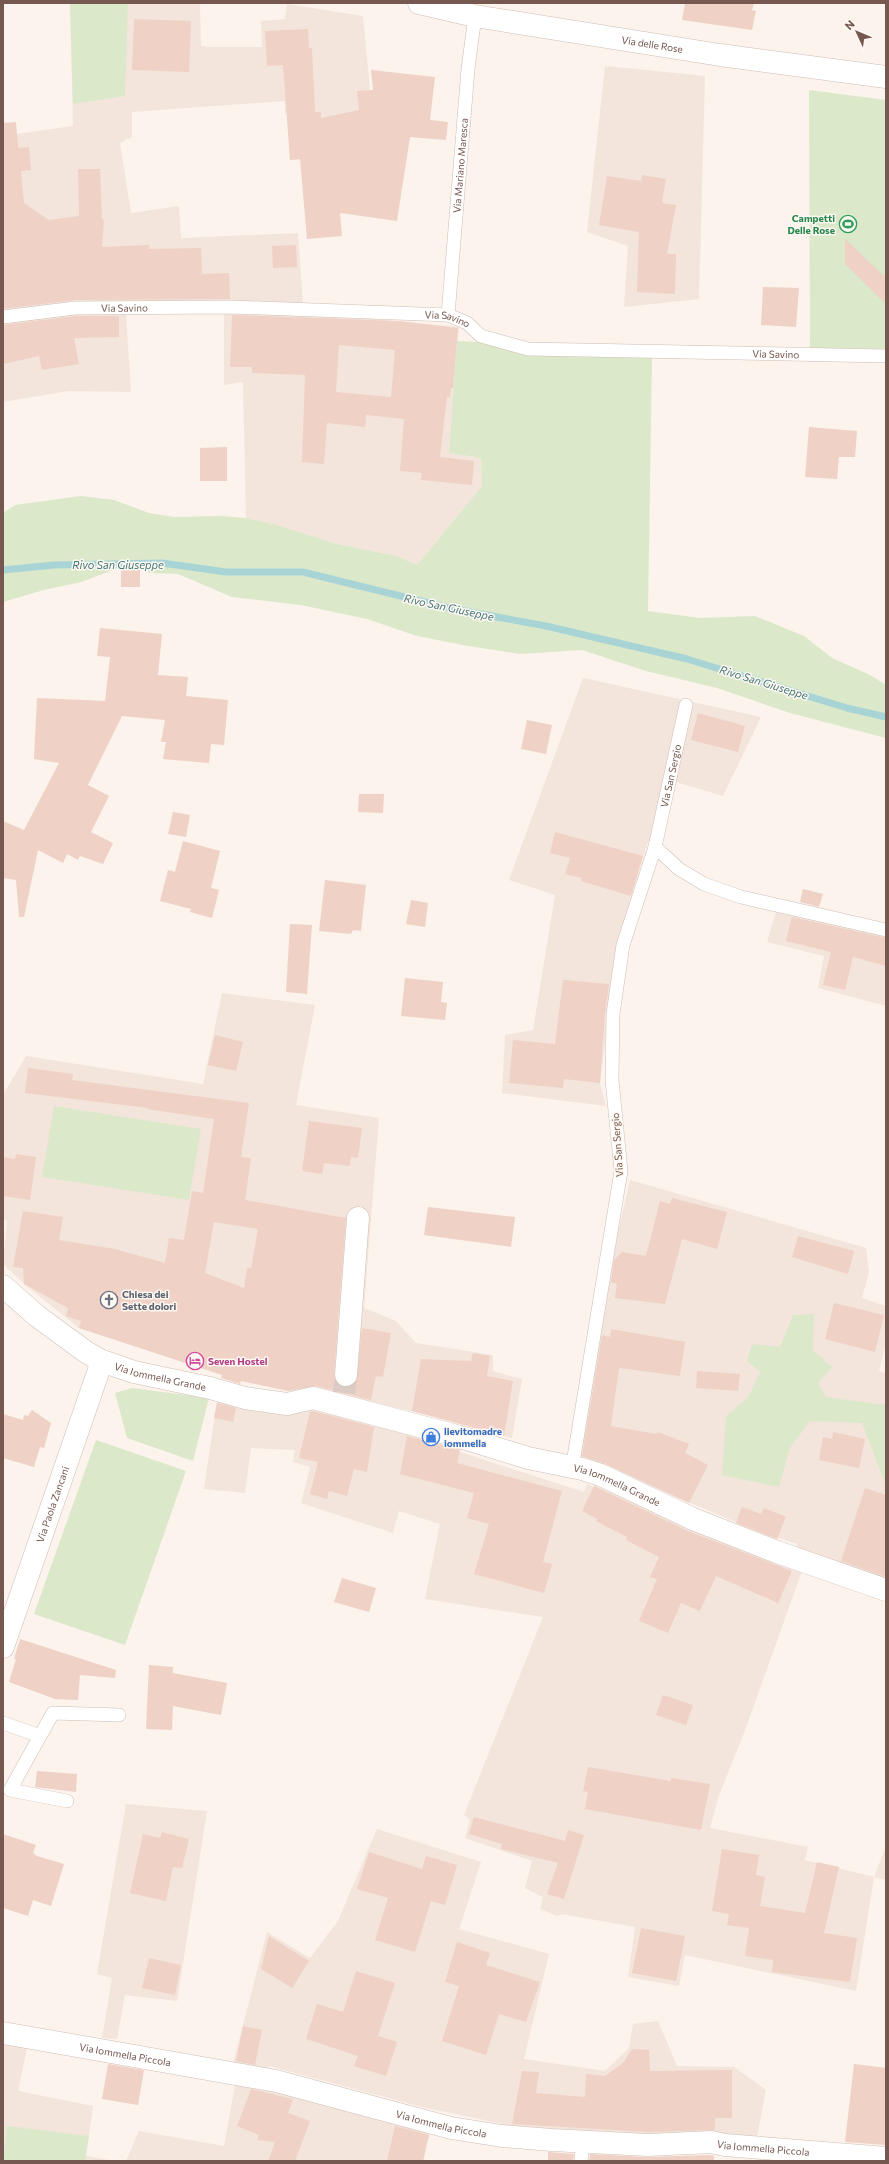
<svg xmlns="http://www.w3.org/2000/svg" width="889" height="2164" font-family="Commissioner,sans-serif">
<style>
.residential{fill:#f3e5db}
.green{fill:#dbe9ca}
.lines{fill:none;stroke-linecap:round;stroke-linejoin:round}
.stream{stroke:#a8d4d5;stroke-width:7}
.building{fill:#efd1c5;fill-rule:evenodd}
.minor-tunnel{stroke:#daccc5;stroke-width:22;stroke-dasharray:22 11;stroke-linecap:butt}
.service-casing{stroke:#d0bdb4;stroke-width:14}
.minor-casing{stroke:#d0bdb4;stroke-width:23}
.service{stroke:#fff;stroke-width:13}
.minor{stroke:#fff;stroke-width:22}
.labels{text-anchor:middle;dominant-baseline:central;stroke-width:3;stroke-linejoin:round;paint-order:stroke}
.street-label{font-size:10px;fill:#765850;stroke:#fef8f2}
.leisure-label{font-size:10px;font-weight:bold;fill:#27864d;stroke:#fef8f2;text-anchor:end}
.worship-label{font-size:10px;font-weight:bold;fill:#5b616d;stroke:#fef8f2;text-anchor:start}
.hotel-label{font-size:10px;font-weight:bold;fill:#b23c85;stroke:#fef8f2;text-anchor:start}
.shop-label{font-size:10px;font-weight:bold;fill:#366cbe;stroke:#fef8f2;text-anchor:start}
.water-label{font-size:11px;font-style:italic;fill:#447779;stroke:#fef8f2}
</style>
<rect width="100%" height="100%" fill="#fbf3ec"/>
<g class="residential">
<path d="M70,3H200L201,46L210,47H262L261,21L285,19L287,4L363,16L376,154L290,160L288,114L285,113V101L132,112V137L120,143L131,213L179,206L181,238L298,233L303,304L3,313V136L73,126Z"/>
<path d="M605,66L705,76L699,299L624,307L628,246L587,232Z"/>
<path d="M224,311L352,317L459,327L449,453L481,458L482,486L417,565L397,556L337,544L274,524L246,518L243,382L224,385Z"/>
<path d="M50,313L126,314L131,392L68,391L3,402V320Z"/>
<path d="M583,678L761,717L723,796L676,782L660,844L648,842L617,942L600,1083L606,1106L502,1093L505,1035L533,1030L555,895L509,880Z"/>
<path d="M777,909L886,935V1006L818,988L824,956L767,942Z"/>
<path d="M222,993L315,1005L296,1105L379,1118L364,1308L396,1321L416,1343L493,1355V1371L522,1379L512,1438L440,1418L331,1392L307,1387L290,1391L235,1379L79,1328L24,1284L3,1264L7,1221L3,1219V1095L26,1056L203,1084Z"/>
<path d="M630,1180L866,1248L869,1272L862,1298L886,1306V1343L879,1371L886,1373V1584L796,1547L797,1544L745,1526L579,1456L607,1280Z"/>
<path d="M217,1400L312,1406L463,1441L460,1452L584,1492L587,1484L594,1487L598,1479L802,1571L744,1733L719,1795L710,1828L808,1847L805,1860L874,1877L886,1846V1880L874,1877L856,1991L685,1955L679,1986L628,1977L635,1927L562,1914L557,1916L540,1909L543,1897L525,1888L532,1861L465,1838L470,1820L464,1815L543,1617L425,1599L440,1524L399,1511L393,1533L301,1503L310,1467L293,1462L295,1450L251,1448L245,1493L204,1489Z"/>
<path d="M126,1804L207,1811L177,2001L125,1995L117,2039L102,2038L112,1978L97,1974Z"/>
<path d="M377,1829L481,1862L459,1929L549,1954L524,2059L605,2071L629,2048L633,2024L658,2021L677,2066L734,2067L766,2090L757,2137H661L512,2126L422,2107L269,2066L267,2071L233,2064L267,1932L310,1958L338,1921Z"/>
<path d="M3,2038L28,2043L18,2091L93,2106L86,2156L115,2161H3Z"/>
<path d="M236,2080L430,2131L423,2161H126L139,2131L224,2146Z"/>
</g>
<g class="green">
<path d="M70,3H128L125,96L73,104Z"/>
<path d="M809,90L886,100V349L810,348Z"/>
<path d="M457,341L479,342L528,354L652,356L648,611L700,618L755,616L804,636L832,658L870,675L886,685V738L790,713L717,688L646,671L582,650L520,654L468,646L417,636L367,619L301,605L232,597L178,574L149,573L143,567H121L81,582L44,590L3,602V513L15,505L81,496L114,500L149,513L174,517L221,516L246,518L274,524L337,544L397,556L417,565L482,486L481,458L449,453Z"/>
<path d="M54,1106L201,1129L189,1200L42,1177Z"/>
<path d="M814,1314L813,1350L832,1367L818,1383L826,1397L886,1405V1486L862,1423L810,1421L790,1448L779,1487L722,1475L726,1417L749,1396L760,1372L747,1361L752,1344L780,1347L793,1315Z"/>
<path d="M132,1388L209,1398L193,1461L127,1438L115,1393Z"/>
<path d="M96,1440L186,1471L125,1645L34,1614Z"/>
<path d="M7,2126L89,2136L85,2161H3Z"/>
</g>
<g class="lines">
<path class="stream" d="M3,570L54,565L162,563L226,572H303L449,608L546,626L687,659L847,708L886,717"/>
</g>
<g class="building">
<path d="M685,3H754L752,10L756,11L752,30L682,20Z"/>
<path d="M134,19L191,21L189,72L132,70Z"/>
<path d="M308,29L309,48H312L315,112H321V118L359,110L357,91L373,90L371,70L435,77L430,120L448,122L446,140L410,137L397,221L340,213L342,236L307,239L300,159L290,160L283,65L267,66L265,31Z"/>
<path d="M16,122L18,148L29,147L31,170L21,171L24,203L49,220L79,216L78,169H100L102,220L104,219L102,247L149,245V249L201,248L202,274L229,273L230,299L75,300L3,309V123Z"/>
<path d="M642,175L666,179L662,203L676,205L667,254H676L675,294L637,292L639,232L599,225L607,176L641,181Z"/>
<path d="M845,239L886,278V304L845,264Z"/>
<path d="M296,245L297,267L273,268L272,246Z"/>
<path d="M763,287L799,288L796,327L761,325Z"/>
<path d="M232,315L399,321L458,328L453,388H451L450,397H447L440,457L474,461L472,485L421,480L422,473L400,471L404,419L366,415L365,427L327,423L324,464L302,462L305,375L252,373V367H230ZM339,345L395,350L391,397L336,392Z"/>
<path d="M76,316H119V337L74,338L79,364L42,370L39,356L3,364V325Z"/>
<path d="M809,427L857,431L855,457H839L837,479L805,477Z"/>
<path d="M227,447V481H200V448Z"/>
<rect x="121" y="569" width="19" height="18"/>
<path d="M100,628L162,634L158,675L188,677L186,696L228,700L224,745L211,744L209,763L163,759L166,742H161L165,720L122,716L88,785L109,796L91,832L113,843L103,864L80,856L78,860L67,854L63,863L38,850L24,917H19L16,880L3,878V821L24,830L59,763L34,759L37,698L105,701L110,657L97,656Z"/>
<path d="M698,713L745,726L738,752L691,740Z"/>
<path d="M527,720L552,725L546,754L521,749Z"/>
<path d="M359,794H384L383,813L358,812Z"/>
<path d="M173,812L190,815L186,837L168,834Z"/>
<path d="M555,832L643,856L631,896L581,881L582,878L565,874L570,858L550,853Z"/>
<path d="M183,841L220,851L211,888L219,890L212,918L190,912L191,909L160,901L168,870L175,872Z"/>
<path d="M325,880L366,885L361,931L353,930L351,934L319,931Z"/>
<path d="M803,889L823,894L819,907L800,902Z"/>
<path d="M411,900L428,903L425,927L406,924Z"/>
<path d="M792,917L886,938V966L853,957L845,990L823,985L831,952L786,941Z"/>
<path d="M290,924L312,925L307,994L286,992Z"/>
<path d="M405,978L443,982L441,1002L447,1003L445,1020L401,1016Z"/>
<path d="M563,980L609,984L605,1013L600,1083L564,1079L563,1088L509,1083L513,1040L555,1044Z"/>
<path d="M215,1035L243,1042L236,1071L208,1065Z"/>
<path d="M28,1068L73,1074L72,1080L249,1103L241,1157L251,1158L245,1200L346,1218L334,1374L339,1385L345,1387L352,1386L356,1382L362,1328L391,1333L383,1377L376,1376L371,1400L316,1386L288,1391L241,1381L240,1384L221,1378L222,1375L79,1328L81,1321L66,1316L68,1308L24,1284L23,1268L13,1267L23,1211L63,1217L59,1240L115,1249L165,1263L169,1238L184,1240L192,1191L203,1193L214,1119L147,1109L148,1108L25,1093ZM214,1222L258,1229L251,1268H247L244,1288L205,1273Z"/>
<path d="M309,1121L362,1128L358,1158L351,1157L350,1166L324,1163L322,1174L302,1171Z"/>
<path d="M16,1154L36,1157L30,1200L3,1196V1157L15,1159Z"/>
<path d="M672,1198L727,1212L717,1249L682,1239L665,1304L615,1298L617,1284L611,1282L614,1260L622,1252L646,1256L660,1201L670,1204Z"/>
<path d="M428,1207L515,1217L511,1247L424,1235Z"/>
<path d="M798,1236L854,1251L848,1274L792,1257Z"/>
<path d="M834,1303L884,1315L875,1352L825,1339Z"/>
<path d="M611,1329L685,1342L680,1376L619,1368L611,1426L656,1434L658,1432L689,1444L685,1453L708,1465L689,1503L606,1464L582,1456L602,1335L610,1337Z"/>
<path d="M473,1353L490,1356L487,1376L513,1381L504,1436L412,1411L421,1359L471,1361Z"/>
<path d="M697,1371L740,1374L738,1391L696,1388Z"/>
<path d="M217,1403L236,1408L233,1422L214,1418Z"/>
<path d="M32,1410L51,1423L44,1448L40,1447L34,1467L3,1458V1414L23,1420L24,1415L28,1416Z"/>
<path d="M313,1411L374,1427L367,1472L354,1469L347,1496L329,1491L327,1499L310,1494L318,1462L299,1458L310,1412Z"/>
<path d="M833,1432L865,1439L859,1468L819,1460L823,1437L832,1439Z"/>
<path d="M407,1436L460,1450L457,1463L562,1491L543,1562L552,1564L544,1593L474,1574L489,1524L467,1518L474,1493L400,1474Z"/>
<path d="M594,1486L688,1531L792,1571L778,1603L716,1576L700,1611L681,1603L668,1633L639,1621L657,1579L650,1577L659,1557L626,1540L627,1537L596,1521L597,1519L582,1511Z"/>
<path d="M865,1488L886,1495V1577L841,1561Z"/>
<path d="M742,1507L761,1514L764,1508L786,1517L777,1539L736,1523Z"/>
<path d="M342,1578L376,1588L369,1612L334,1602Z"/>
<path d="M20,1639L116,1670L115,1678L80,1675L78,1700L55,1699L9,1682L16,1659H14Z"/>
<path d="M149,1665L173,1667V1673L227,1683L221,1715L173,1706L172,1730L146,1729Z"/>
<path d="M663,1695L693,1705L686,1725L656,1715Z"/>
<path d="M588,1767L671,1781V1778L710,1784L701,1830L585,1809L588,1792L583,1791Z"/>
<path d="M37,1771L77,1774L76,1792L35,1787Z"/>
<path d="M474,1817L565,1841L568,1830L584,1835L564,1899L547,1894L558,1863L501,1849L502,1844L469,1834Z"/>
<path d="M162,1832L189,1839L182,1868L173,1867L166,1901L130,1893L143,1834L160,1838Z"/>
<path d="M3,1834L36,1845L33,1853L37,1856L64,1864L51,1906L33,1900L28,1916L3,1908Z"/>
<path d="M722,1849L759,1855L756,1875L765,1877L760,1906L805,1913L817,1862L839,1867L824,1933L857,1938L850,1982L772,1972L773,1960L745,1956L749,1928L727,1925L729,1914L712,1911Z"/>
<path d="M369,1852L422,1869L426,1856L457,1865L445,1905L431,1901L415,1952L375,1940L388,1898L357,1889Z"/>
<path d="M641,1928L685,1936L676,1981L632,1973Z"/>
<path d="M269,1936L309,1961L292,1988L261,1969Z"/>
<path d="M457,1942L490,1953L486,1965L540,1982L526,2022L499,2014L486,2055L442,2041L459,1986L445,1982Z"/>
<path d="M149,1958L181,1965L175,1995L142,1988Z"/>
<path d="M356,1971L395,1983L378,2036L397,2042L386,2076L354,2066L358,2056L306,2039L317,2004L343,2012Z"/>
<path d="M243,2026L262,2030L255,2065L236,2061Z"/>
<path d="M632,2049L649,2050L650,2071L732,2070V2118H715V2130L648,2132L512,2124L522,2071L539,2072L536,2093L585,2097L586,2074L605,2076L623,2063Z"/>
<path d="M108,2064L144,2070L138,2105L102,2099Z"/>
<path d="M854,2064L886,2068V2145L845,2142Z"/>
<path d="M251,2089L293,2099L288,2113L310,2121L295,2161H268L275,2142L257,2140L259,2135L237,2126Z"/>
<path d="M395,2126L429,2135L423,2161H387Z"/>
<path d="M548,2152L574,2154L573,2161H548Z"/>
<path d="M590,2154L647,2157L710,2155L714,2156V2161H589Z"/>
</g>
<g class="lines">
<path class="minor-tunnel" d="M344,1393L346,1375"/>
<defs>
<g id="service">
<path id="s1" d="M448,315L468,69L475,16"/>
<path id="s2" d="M3,317L75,308L231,307L448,315L467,323L481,336L528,349L886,356"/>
<path id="s3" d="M655,847L686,705"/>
<path d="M572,1469L621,1171L612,1080L613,1014L623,945L655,847L679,869L704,884L741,897L886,930"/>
<path d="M3,1723L40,1736L53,1713L119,1715"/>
<path d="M40,1736L10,1790L67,1801"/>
<path d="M581,2161L583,2141"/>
</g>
<g id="minor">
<path id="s4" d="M419,3L475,16L720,55L886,77"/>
<path id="s5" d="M3,1286L37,1316L86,1352L102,1361L134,1372L210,1388L245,1398L287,1404L313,1398L457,1436L528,1458L582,1469L601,1475L693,1519L777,1552L886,1590"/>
<path d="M346,1375L358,1218"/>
<path id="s6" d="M3,1647L102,1361"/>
<path id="s7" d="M3,2033L276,2081L451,2128L502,2136L552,2140L648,2145L711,2142L725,2145L886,2158"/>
</g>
</defs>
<use href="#service" class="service-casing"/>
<use href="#minor" class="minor-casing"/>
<use href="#service" class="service"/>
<use href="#minor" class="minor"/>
</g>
<defs>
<symbol id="stadium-ring" viewBox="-11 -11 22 22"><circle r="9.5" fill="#fef8f2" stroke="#2e9e5b" stroke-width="1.5"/><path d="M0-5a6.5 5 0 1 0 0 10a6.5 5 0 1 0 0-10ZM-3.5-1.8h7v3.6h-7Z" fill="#2e9e5b"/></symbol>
<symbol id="church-ring" viewBox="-11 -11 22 22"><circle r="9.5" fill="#fef8f2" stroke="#6b7280" stroke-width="1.5"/><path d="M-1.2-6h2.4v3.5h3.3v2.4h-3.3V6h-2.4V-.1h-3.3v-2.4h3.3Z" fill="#6b7280"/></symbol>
<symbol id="hotel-ring" viewBox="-11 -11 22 22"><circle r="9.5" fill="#fef8f2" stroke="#d1479c" stroke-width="1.5"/><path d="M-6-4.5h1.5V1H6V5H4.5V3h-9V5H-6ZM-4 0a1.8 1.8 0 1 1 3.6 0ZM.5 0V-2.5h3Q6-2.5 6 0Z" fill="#d1479c"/></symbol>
<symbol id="shop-ring" viewBox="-11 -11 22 22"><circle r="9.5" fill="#fef8f2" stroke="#3f7fe0" stroke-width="1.5"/><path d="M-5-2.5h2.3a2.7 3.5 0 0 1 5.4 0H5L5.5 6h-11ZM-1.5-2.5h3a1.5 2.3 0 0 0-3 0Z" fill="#3f7fe0"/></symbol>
</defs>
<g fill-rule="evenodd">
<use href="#stadium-ring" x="838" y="214" width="20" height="20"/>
<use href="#church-ring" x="99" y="1290" width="20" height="20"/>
<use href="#hotel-ring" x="185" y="1351" width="20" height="20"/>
<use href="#shop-ring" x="421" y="1427" width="20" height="20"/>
</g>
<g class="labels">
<g class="street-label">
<text stroke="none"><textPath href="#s4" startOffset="237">Via delle Rose</textPath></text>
<text stroke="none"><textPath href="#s1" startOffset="150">Via Mariano Maresca</textPath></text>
<text stroke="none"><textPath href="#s2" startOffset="122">Via Savino</textPath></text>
<text stroke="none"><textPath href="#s2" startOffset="446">Via Savino</textPath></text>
<text stroke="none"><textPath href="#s2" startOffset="782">Via Savino</textPath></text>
<text stroke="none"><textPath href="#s3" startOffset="73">Via San Sergio</textPath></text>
<text transform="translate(617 1145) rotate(-94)">Via San Sergio</text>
<text stroke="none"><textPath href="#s5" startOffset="185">Via Iommella Grande</textPath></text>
<text stroke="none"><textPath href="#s5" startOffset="658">Via Iommella Grande</textPath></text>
<text stroke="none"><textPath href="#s6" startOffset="151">Via Paola Zancani</textPath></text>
<text stroke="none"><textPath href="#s7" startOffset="124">Via Iommella Piccola</textPath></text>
<text stroke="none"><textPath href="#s7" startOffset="448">Via Iommella Piccola</textPath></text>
<text stroke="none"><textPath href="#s7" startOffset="772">Via Iommella Piccola</textPath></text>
</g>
<g class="leisure-label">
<text x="835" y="218">Campetti<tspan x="835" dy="12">Delle Rose</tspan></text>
</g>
<g class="worship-label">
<text x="122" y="1294">Chiesa dei<tspan x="122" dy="12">Sette dolori</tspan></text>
</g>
<g class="hotel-label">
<text x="208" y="1361">Seven Hostel</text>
</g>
<g class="shop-label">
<text x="444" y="1431">lievitomadre<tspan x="444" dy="12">iommella</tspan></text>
</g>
<g class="water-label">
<text x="118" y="564">Rivo San Giuseppe</text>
<text transform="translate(449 607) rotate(12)">Rivo San Giuseppe</text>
<text transform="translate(764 682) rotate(17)">Rivo San Giuseppe</text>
</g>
</g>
<rect width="889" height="2164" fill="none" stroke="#765850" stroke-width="8"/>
<g transform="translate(857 32) rotate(314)" stroke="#fef8f2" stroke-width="3" paint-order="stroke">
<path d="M0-3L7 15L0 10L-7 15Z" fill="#765850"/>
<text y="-6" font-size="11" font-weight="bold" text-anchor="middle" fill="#765850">N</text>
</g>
</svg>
